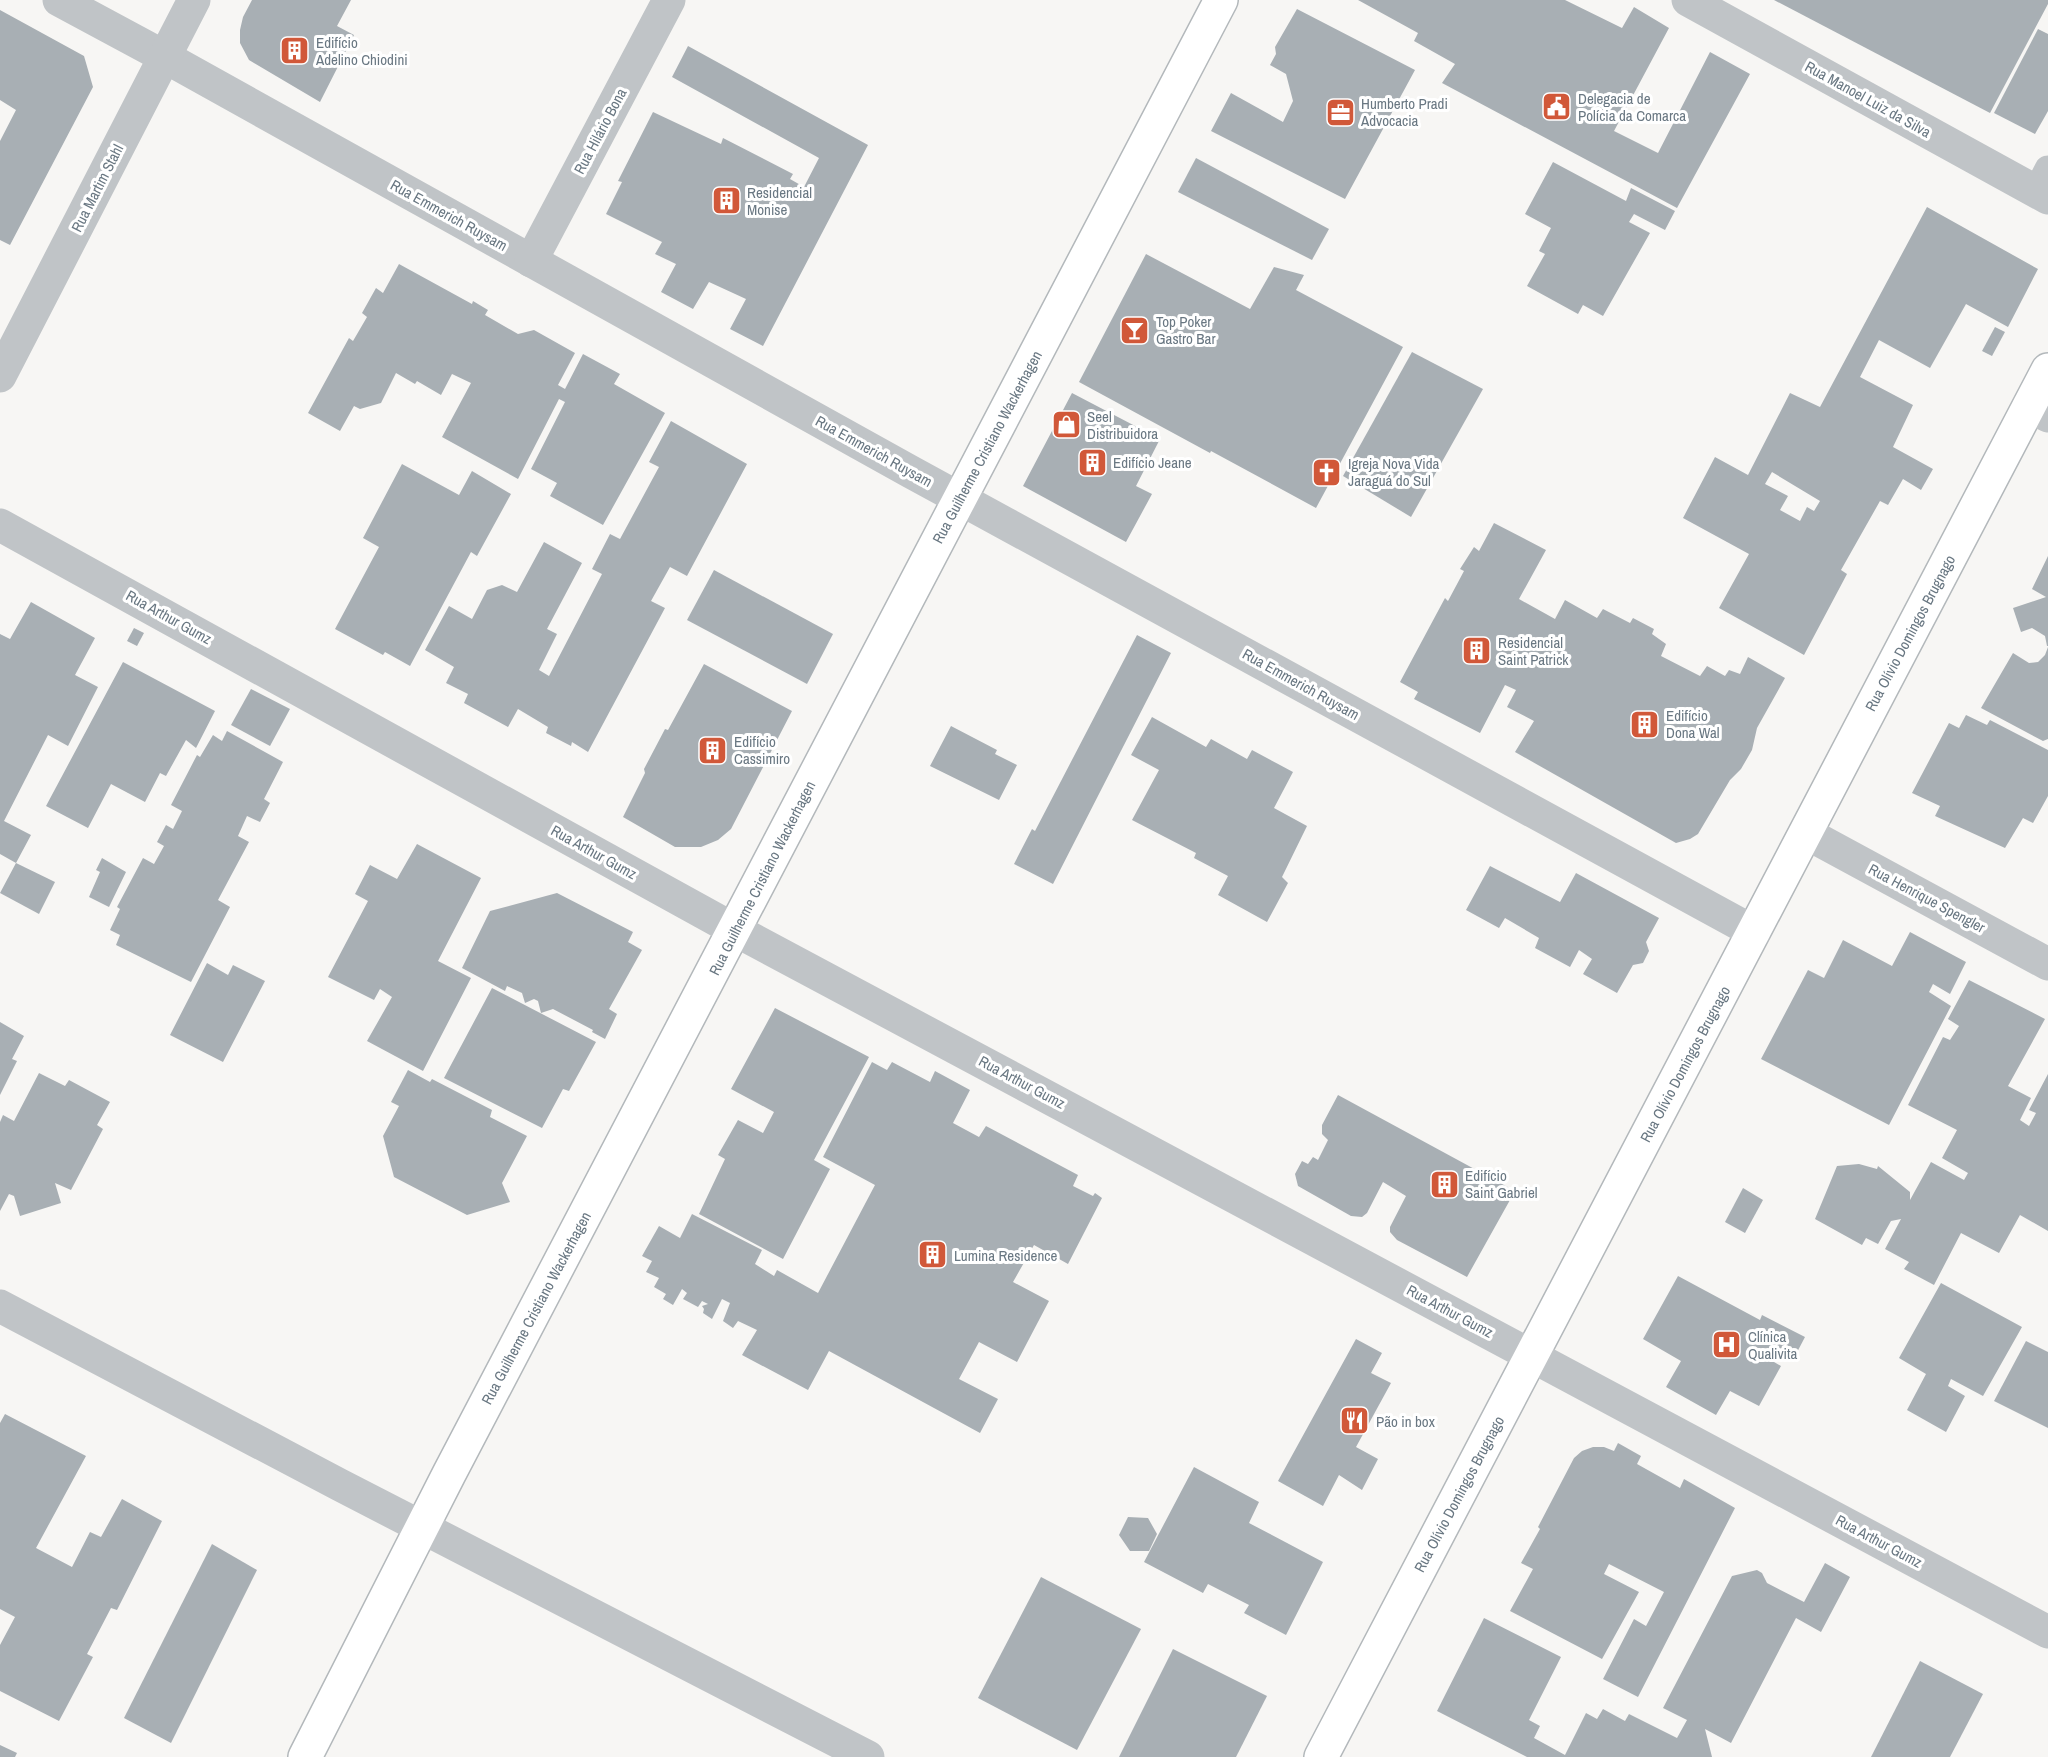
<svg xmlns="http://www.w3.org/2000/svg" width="2048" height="1757" font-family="'Archivo Narrow',sans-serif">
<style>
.building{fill:#a8afb4;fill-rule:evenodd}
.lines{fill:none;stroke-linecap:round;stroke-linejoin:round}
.secondary-casing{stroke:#b3b8bb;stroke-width:36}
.lane{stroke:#c0c4c7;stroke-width:27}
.street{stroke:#c0c4c7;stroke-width:33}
.secondary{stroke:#fff;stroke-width:33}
.labels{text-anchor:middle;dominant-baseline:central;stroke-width:6;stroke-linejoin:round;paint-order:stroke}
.poi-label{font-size:15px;fill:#697782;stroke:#fff;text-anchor:start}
.street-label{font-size:15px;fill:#697782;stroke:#fff}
</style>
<rect width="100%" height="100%" fill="#f7f6f4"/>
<g class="building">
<path d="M252,0H351L337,26L354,35L320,102L249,60L240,43V30L243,17Z"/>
<path d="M1358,0H1565L1622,28L1634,7L1669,28L1614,131L1658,153L1710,52L1750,74L1677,208L1442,83L1455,64L1414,41L1418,33Z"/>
<path d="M1774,0H2048V4L1990,113Z"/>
<path d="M1297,9L1415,70L1345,199L1211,131L1231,93L1283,122L1293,101L1286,74L1270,65L1276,54L1275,47Z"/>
<path d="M0,10L84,56L93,87L10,245L0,240V141L16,110L0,100Z"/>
<path d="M2038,29L2048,34V111L2035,134L1994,113Z"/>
<path d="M688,46L868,145L763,346L730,329L746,299L709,282L693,309L661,292L676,264L655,254L662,242L606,214L622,182L618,181L653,112L721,144L723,138L793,174L790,179L804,187L819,158L672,77Z"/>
<path d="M1196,158L1329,229L1312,260L1178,192Z"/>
<path d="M1553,162L1626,201L1631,188L1675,211L1665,230L1634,214L1629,222L1650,233L1603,316L1583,305L1578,314L1527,286L1545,254L1539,251L1551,228L1525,214Z"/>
<path d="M1927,207L2038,269L2008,327L1966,304L1930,368L1879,340L1860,377L1913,405L1893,447L1933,469L1921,490L1903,479L1888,505L1880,501L1841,570L1847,574L1804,655L1719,608L1749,554L1683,518L1715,457L1748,475L1790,393L1820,407ZM1772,472L1820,501L1814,511L1807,507L1800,521L1780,510L1788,496L1765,484Z"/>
<path d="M1146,254L1250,309L1274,267L1304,275L1296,290L1403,347L1316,508L1211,451L1210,453L1079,382Z"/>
<path d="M399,264L472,304L473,301L488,310L485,315L518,334L534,330L575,353L558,385L565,389L583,354L620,374L614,384L665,413L603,525L550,496L557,483L531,469L565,402L559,399L518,479L442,437L471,383L452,374L441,395L417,381L415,384L396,373L381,403L360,409L354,406L340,431L308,413L349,338L353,341L367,317L362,313L376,288L383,293Z"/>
<path d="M1995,327L2005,332L1992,356L1982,351Z"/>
<path d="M1412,352L1483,389L1411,517L1343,476Z"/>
<path d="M1072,393L1160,439L1136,486L1152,494L1126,542L1023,486Z"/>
<path d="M671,421L747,464L687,576L670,567L651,601L665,608L588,752L572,742L571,746L546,733L548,727L518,709L508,727L464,703L468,694L446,683L454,667L425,650L449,606L472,619L487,590L502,585L517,592L544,542L582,563L547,629L557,634L539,670L549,676L602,574L592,569L610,534L620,539L659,467L649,462Z"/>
<path d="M402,464L459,495L472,471L511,494L477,556L471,552L410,666L385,652L383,655L335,629L379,547L363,538Z"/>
<path d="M1494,523L1546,550L1519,599L1555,619L1565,600L1597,618L1603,609L1630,623L1633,618L1654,629L1652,634L1666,644L1661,656L1700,676L1707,666L1725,676L1729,670L1740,674L1748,657L1785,678L1757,728L1752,750L1741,769L1730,780L1698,834L1690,839L1676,843L1515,752L1534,721L1507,707L1516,690L1505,685L1480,733L1414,699L1418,692L1400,682L1445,598L1448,601L1464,571L1460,569L1474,547L1479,551Z"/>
<path d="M2048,556V646H2047L2045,636L2032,628L2021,632L2013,608L2046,597L2032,589Z"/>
<path d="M714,570L833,634L807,684L687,620Z"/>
<path d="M31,602L95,638L75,675L98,687L68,746L48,735L4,821L31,835L16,863L0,854V634L10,639Z"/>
<path d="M134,628L144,633L137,646L127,641Z"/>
<path d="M1137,635L1171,653L1053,884L1014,864L1032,829L1035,831Z"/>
<path d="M2048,647V739L2043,741L1981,708L2013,653L2029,663L2038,662L2045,655Z"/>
<path d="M123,662L215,711L196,748L186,740L166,776L160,773L145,802L111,784L88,828L46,806Z"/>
<path d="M704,664L792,711L731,829L718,840L701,847H675L623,817L645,773L644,769L665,729L668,730Z"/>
<path d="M251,689L290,709L270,746L231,725Z"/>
<path d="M1966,715L1987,725L1990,720L2048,750V796L2033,823L2023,818L2005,848L1935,816L1940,806L1912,793L1949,723L1959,728Z"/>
<path d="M1152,717L1206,747L1211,739L1247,759L1252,750L1293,772L1274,808L1307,826L1282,877L1288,883L1267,922L1218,895L1228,876L1194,858L1196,853L1132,820L1159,770L1131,755Z"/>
<path d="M951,726L997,750L995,754L1017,765L999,800L930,766Z"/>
<path d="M227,731L283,762L264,799L270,803L260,822L247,816L238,836L249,842L218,900L230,907L191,982L116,945L120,935L110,930L120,909L117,907L143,858L154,864L164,846L157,842L166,825L173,829L182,811L171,805L197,755L200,757L213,735L222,741Z"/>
<path d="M417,844L481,878L438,961L471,978L423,1071L367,1041L392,997L380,989L374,1000L328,977L368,901L355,894L370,865L397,879Z"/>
<path d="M102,858L126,872L109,907L89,897L100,872L96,870Z"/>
<path d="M16,863L55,882L39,914L0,893Z"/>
<path d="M1490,866L1560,902L1576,873L1659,918L1646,942L1649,951L1643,963L1633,965L1617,993L1583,974L1592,959L1579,950L1570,967L1535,948L1539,938L1505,918L1499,928L1466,910Z"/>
<path d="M557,893L633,932L628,942L642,950L609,1009L617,1014L605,1039L592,1032L593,1030L553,1009L541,1013L538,1001L534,999L525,1003L522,993L507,986L505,991L462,968L490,911Z"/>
<path d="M1910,932L1966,962L1950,994L1933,984L1929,992L1951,1006L1889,1125L1761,1059L1808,970L1824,978L1843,940L1892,966Z"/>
<path d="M207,963L228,975L233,965L265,981L223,1062L170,1035Z"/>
<path d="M1969,980L2045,1019L2008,1086L2031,1098L2020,1120L2029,1126L2036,1113L2029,1110L2048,1074V1231L2020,1215L1999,1253L1961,1233L1934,1285L1904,1269L1909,1262L1885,1249L1901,1219L1891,1221L1878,1244L1866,1238L1862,1245L1815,1219L1837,1166L1859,1164L1877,1169L1878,1166L1910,1192V1200L1931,1162L1964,1180L1968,1173L1942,1158L1957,1130L1908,1105L1943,1037L1950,1040L1959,1026L1948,1019Z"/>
<path d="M492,988L596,1042L569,1091L563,1089L542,1128L444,1078Z"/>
<path d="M775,1008L869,1057L814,1160L830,1169L783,1259L699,1214L725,1159L718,1155L738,1120L763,1133L774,1112L731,1089Z"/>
<path d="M0,1022L24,1036L12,1059L17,1061L0,1095Z"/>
<path d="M872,1062L887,1070L892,1062L930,1082L935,1071L970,1090L953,1123L979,1137L986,1126L1078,1175L1073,1186L1093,1196L1095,1193L1102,1198L1068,1264L1034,1245L1013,1282L1049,1301L1017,1362L979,1342L959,1379L998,1399L980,1433L829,1351L808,1390L742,1355L757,1330L738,1321L733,1328L723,1321L730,1303L722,1299L712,1319L703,1313L704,1309L702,1306L708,1304L702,1301L698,1307L683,1299L687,1293L682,1289L673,1305L663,1299L666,1294L654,1287L659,1278L646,1272L652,1261L642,1256L659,1226L680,1238L692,1214L762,1250L755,1264L774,1276L777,1270L818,1293L875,1185L823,1157Z"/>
<path d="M408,1070L430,1082L432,1079L492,1110L490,1117L527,1136L502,1183L510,1202L467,1215L394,1177L383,1136L399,1106L391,1102Z"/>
<path d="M39,1073L65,1086L69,1080L110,1102L97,1125L103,1129L71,1190L55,1183L61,1203L20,1216L14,1196L9,1194L0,1211V1122L3,1115L14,1121Z"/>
<path d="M1338,1095L1515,1191L1467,1277L1397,1240L1390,1232V1227L1406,1196L1383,1182L1367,1213L1362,1217L1351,1216L1298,1186L1295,1174L1302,1161L1308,1164L1313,1157L1318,1160L1328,1140L1322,1134V1125Z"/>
<path d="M1743,1188L1763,1200L1745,1233L1725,1222Z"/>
<path d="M1678,1276L1760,1320L1762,1315L1805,1337L1794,1358L1780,1352L1774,1362L1781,1366L1759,1406L1730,1391L1716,1415L1666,1387L1681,1361L1643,1339Z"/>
<path d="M1941,1283L2022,1327L1983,1396L1951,1379L1948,1386L1965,1396L1946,1432L1907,1410L1926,1374L1899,1358Z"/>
<path d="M1356,1339L1382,1353L1371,1373L1391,1383L1356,1447L1378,1459L1362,1490L1339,1475L1323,1506L1278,1481Z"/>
<path d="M2026,1341L2048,1352V1428L1994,1401Z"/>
<path d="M5,1414L86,1456L36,1548L72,1567L90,1532L101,1537L122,1499L162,1521L117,1610L111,1608L87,1654L93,1657L59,1721L0,1691V1645L15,1617L0,1609V1423Z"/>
<path d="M1618,1443L1641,1456L1637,1464L1680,1488L1684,1479L1735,1508L1638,1697L1603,1679L1634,1619L1646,1626L1664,1592L1609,1564L1604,1574L1639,1592L1602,1659L1510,1611L1533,1569L1521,1563L1540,1529L1538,1527L1574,1458L1582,1451L1593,1447H1604L1614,1451Z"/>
<path d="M1194,1467L1259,1502L1249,1523L1323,1562L1286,1635L1244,1613L1249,1605L1208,1584L1203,1593L1144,1562Z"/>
<path d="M1128,1517L1148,1518L1157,1534L1149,1551H1130L1119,1535Z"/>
<path d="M212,1544L257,1570L171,1743L124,1718Z"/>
<path d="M1825,1563L1850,1577L1821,1632L1796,1618L1731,1743L1705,1729L1712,1757H1527L1437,1711L1484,1618L1561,1657L1529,1720L1540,1726L1534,1738L1565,1755L1586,1713L1597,1719L1603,1709L1625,1721L1629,1714L1677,1738L1687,1720L1663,1708L1732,1576L1757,1570L1762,1573L1767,1583L1804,1602Z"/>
<path d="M1041,1577L1141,1629L1077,1750L978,1698Z"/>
<path d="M1173,1649L1267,1696L1236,1757H1119Z"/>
<path d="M1920,1661L1983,1694L1950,1757H1871Z"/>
<path d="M0,1745L17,1753L15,1757H0Z"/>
</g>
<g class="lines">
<defs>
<g id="secondary">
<path d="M305,1757L449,1474L1221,0"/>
<path d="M1321,1757L2048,370"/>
</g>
</defs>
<use href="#secondary" class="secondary-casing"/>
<path class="lane" d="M2036,192L2048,169"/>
<g class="street">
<path d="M59,0L165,57L911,472L1754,932"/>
<path d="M1688,0L2048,198"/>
<path d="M531,261L669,0"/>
<path d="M0,376L194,0"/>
<path d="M2029,406L2048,416"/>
<path d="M0,525L735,930L2048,1632"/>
<path d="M1806,833L2048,964"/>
<path d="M0,1306L340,1485L868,1757"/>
</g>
<use href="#secondary" class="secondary"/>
</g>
<defs>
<symbol id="building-square" viewBox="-11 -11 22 22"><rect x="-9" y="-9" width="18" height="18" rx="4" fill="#d15839" stroke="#fff"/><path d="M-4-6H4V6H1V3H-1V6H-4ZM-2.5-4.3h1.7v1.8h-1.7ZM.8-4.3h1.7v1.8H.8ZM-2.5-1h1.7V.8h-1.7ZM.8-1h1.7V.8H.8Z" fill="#fff"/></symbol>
<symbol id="civic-square" viewBox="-11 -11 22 22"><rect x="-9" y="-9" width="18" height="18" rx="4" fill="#d15839" stroke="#fff"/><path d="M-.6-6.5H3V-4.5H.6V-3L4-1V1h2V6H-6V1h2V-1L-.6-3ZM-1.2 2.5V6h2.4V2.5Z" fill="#fff"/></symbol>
<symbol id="office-square" viewBox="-11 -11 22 22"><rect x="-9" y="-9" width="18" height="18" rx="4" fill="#d15839" stroke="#fff"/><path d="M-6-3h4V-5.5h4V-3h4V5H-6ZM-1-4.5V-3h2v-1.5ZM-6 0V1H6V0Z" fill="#fff"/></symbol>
<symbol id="bar-square" viewBox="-11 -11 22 22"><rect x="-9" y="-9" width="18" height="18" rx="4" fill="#d15839" stroke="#fff"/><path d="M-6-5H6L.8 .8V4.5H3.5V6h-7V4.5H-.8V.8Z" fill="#fff"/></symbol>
<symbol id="shop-square" viewBox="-11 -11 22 22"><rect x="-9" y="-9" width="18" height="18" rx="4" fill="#d15839" stroke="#fff"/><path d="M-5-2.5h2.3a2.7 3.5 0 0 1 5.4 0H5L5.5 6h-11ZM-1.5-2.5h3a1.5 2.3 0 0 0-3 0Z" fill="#fff"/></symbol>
<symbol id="church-square" viewBox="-11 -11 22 22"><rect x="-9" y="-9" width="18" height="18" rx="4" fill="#d15839" stroke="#fff"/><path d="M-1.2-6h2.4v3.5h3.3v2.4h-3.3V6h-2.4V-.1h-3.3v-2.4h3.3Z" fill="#fff"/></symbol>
<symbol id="hospital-square" viewBox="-11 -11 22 22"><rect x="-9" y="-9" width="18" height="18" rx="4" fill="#d15839" stroke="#fff"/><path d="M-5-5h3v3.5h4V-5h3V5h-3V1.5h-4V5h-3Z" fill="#fff"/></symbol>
<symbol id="restaurant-square" viewBox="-11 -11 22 22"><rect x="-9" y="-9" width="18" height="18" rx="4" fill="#d15839" stroke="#fff"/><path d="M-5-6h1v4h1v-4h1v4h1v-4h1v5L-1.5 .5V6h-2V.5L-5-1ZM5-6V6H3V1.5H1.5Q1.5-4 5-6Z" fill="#fff"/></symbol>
</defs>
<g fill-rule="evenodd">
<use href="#building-square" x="278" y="34" width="33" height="33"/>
<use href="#civic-square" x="1540" y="90" width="33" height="33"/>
<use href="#office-square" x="1324" y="96" width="33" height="33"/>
<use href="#building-square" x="710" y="184" width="33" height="33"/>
<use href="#bar-square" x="1118" y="314" width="33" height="33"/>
<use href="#shop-square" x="1050" y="408" width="33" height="33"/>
<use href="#building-square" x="1076" y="446" width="33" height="33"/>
<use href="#church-square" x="1310" y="456" width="33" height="33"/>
<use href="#building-square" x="1460" y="634" width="33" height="33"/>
<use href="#building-square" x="1628" y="708" width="33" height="33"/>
<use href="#building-square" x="696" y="734" width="33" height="33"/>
<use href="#building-square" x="1428" y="1168" width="33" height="33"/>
<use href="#building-square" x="916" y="1238" width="33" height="33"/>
<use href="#hospital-square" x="1710" y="1328" width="33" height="33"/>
<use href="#restaurant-square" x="1338" y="1404" width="33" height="33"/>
</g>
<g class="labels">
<g class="poi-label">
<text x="316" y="42">Edifício<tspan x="316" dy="17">Adelino Chiodini</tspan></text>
<text x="1578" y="98">Delegacia de<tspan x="1578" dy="17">Polícia da Comarca</tspan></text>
<text x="1361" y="103">Humberto Pradi<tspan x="1361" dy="17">Advocacia</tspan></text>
<text x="747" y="192">Residencial<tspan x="747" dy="17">Monise</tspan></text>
<text x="1156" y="321">Top Poker<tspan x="1156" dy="17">Gastro Bar</tspan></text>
<text x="1087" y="416">Seel<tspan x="1087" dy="17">Distribuidora</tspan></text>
<text x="1113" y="462">Edifício Jeane</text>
<text x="1348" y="463">Igreja Nova Vida<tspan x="1348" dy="17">Jaraguá do Sul</tspan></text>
<text x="1498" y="642">Residencial<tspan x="1498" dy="17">Saint Patrick</tspan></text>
<text x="1666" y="715">Edifício<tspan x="1666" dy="17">Dona Wal</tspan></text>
<text x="734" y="741">Edifício<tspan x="734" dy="17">Cassimiro</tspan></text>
<text x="1465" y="1175">Edifício<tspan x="1465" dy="17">Saint Gabriel</tspan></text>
<text x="954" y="1255">Lumina Residence</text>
<text x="1748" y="1336">Clínica<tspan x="1748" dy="17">Qualivita</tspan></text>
<text x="1376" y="1421">Pão in box</text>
</g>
<g class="street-label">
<text transform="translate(1868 99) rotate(29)">Rua Manoel Luiz da Silva</text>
<text transform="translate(600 131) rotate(-62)">Rua Hilário Bona</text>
<text transform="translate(97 188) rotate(-63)">Rua Martim Stahl</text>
<text transform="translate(449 215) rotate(29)">Rua Emmerich Ruysam</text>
<text transform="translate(987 447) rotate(-62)">Rua Guilherme Cristiano Wackerhagen</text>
<text transform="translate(874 451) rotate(29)">Rua Emmerich Ruysam</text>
<text transform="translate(169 617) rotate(29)">Rua Arthur Gumz</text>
<text transform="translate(1910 633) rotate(-62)">Rua Olívio Domingos Brugnago</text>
<text transform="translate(1301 684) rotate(29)">Rua Emmerich Ruysam</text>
<text transform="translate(594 852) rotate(29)">Rua Arthur Gumz</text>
<text transform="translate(762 878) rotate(-63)">Rua Guilherme Cristiano Wackerhagen</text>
<text transform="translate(1927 898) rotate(28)">Rua Henrique Spengler</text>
<text transform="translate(1685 1064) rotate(-62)">Rua Olívio Domingos Brugnago</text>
<text transform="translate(1022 1082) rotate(28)">Rua Arthur Gumz</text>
<text transform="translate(536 1308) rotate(-62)">Rua Guilherme Cristiano Wackerhagen</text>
<text transform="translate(1450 1311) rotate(28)">Rua Arthur Gumz</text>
<text transform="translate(1459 1494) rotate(-62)">Rua Olívio Domingos Brugnago</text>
<text transform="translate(1879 1541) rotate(28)">Rua Arthur Gumz</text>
</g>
</g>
</svg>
